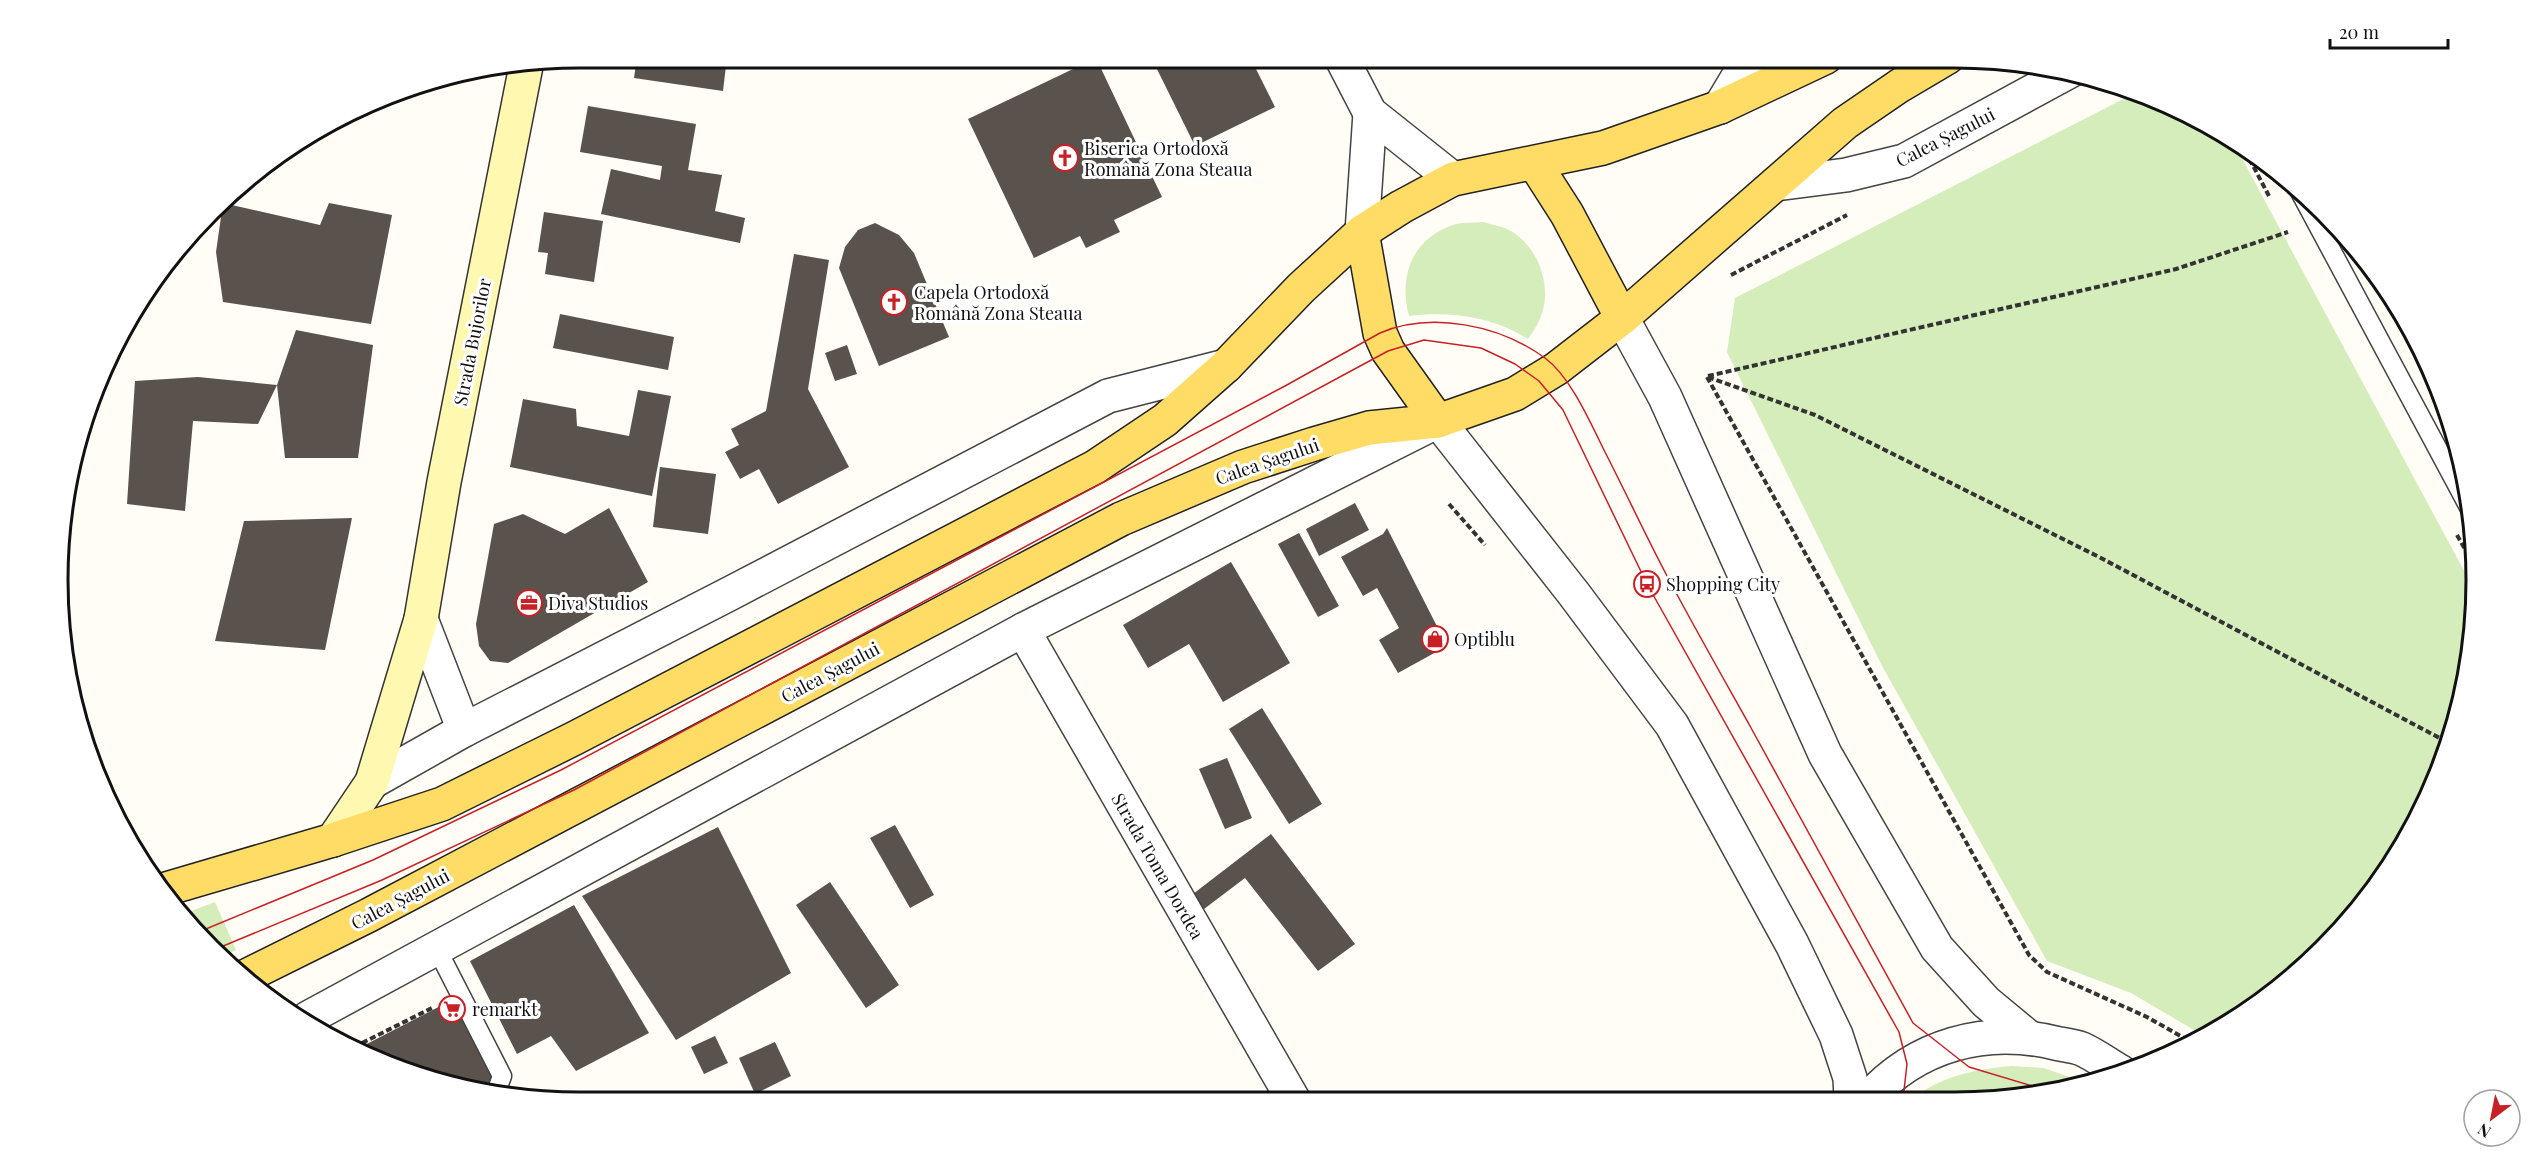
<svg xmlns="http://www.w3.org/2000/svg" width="2534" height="1160" font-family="'Playfair Display',serif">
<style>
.green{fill:#d4edbb}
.building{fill:#5a524c}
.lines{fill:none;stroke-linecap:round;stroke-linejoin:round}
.lane-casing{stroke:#444;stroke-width:21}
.street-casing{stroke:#444;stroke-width:36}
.secondary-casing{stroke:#333;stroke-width:36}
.primary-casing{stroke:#222;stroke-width:36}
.path{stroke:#333;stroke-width:4;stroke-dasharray:6 3;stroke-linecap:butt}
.lane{stroke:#fff;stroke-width:18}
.street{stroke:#fff;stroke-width:33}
.secondary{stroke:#fff8b0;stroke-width:33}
.primary{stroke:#fedc65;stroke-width:33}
.tram{stroke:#c92025;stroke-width:1.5}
.labels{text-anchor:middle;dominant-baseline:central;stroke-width:6;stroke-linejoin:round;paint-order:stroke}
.street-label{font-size:18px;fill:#111;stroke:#fff}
.poi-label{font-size:18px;fill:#111;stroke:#fff;text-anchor:start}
.rim{fill:none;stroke:#111;stroke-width:3}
</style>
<rect width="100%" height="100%" fill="#fffdf5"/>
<g class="green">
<path d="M2137,92L2154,97L2231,138L2476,593L2467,682L2437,780L2369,898L2273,995L2207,1033H2199L2131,993L2047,961L1881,664L1727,352L1735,298Z"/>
<path d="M1484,222C1492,225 1500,226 1507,229C1535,242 1551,280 1543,310C1540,321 1535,329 1528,339C1493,317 1450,311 1409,316C1398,275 1413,237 1456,224C1465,222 1476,223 1484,222Z"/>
<path d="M215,902L236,950L222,957L186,913Z"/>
<path d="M2012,1066L2044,1068L2083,1082L2023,1098L1912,1099C1941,1076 1976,1069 2012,1066Z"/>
</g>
<g class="building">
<path d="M637,57H727L723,91L634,78Z"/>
<path d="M1151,57H1250L1275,107L1195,146Z"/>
<path d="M1096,58L1162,197L1114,220L1120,232L1086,248L1080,236L1034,258L968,119Z"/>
<path d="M588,106L696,124L688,170L722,175L715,211L745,218L740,243L601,214L611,169L660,180L662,166L580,152Z"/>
<path d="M223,203L320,225L329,203L392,215L371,324L223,302L216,252Z"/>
<path d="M544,212L603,221L594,282L545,274L548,253L538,252Z"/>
<path d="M875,223L899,235L914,253L949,337L879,366L839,268L845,247L858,230Z"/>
<path d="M794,254L829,260L808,389L849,467L778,504L759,469L740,479L725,452L739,445L731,429L766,411Z"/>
<path d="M560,314L674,337L668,370L553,348Z"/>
<path d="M296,330L373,345L358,458H285L277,385Z"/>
<path d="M847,345L857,374L835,381L825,353Z"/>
<path d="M198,377L277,385L258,424L193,421L185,511L127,504L135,381Z"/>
<path d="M638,390L671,396L652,496L510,467L523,399L576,409L577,426L629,436Z"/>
<path d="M660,467L716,474L708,534L653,527Z"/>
<path d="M1355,503L1369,530L1319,556L1306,529Z"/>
<path d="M609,508L648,582L508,663L490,661L479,646L476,624L494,524L523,514L565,534Z"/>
<path d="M352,518L325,650L215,641L244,521Z"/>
<path d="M1387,528L1447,646L1398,673L1379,640L1399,628L1377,588L1363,596L1341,557L1383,534Z"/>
<path d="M1299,533L1339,606L1318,617L1278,544Z"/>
<path d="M1231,562L1290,663L1223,702L1189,644L1148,668L1123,625Z"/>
<path d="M1262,708L1322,804L1289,824L1229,729Z"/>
<path d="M1227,758L1252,818L1225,829L1199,769Z"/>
<path d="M895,825L934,895L910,908L870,838Z"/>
<path d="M718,827L791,973L676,1040L582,896Z"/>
<path d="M1271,834L1355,944L1318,971L1245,878L1204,909L1193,894Z"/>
<path d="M830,882L899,985L866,1008L796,905Z"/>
<path d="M574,905L649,1033L576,1071L551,1036L517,1054L470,961Z"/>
<path d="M456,998L497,1078L471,1091L380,1063L357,1049Z"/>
<path d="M715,1036L728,1063L704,1074L691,1047Z"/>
<path d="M775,1042L791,1076L755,1094L739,1058Z"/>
</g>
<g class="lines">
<defs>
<g id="lane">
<path d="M2299,190L2470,509"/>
<path d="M437,949L502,1076L495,1095"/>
</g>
<g id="street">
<path d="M1341,57L1370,113L1453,179"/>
<path d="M1720,107L1750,57"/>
<path d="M1776,184L1846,175L1904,161L2070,71"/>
<path d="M1362,232L1370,113"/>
<path d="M1622,318L1665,397L1825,754L1937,948L1986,1002L2027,1036"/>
<path d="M421,619L464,730"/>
<path d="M1023,630L1294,1101"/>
<path d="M372,782L464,730L731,593L1108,396L1226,366"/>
<path d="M308,1018L1023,630L1438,421L1574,594L1672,725L1792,944L1836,1035L1850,1078L1851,1099"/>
<path d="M1868,1099C1916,1045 1985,1026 2055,1043C2064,1045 2074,1046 2082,1049C2095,1055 2109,1065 2121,1072"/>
</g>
<path id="secondary" d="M333,840L372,782L421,619L444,482L526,66"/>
<g id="primary">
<path d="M1535,164L1567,214L1622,318"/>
<path d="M1362,232L1380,333L1388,351L1438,421"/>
<path d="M166,889L333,840L442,804L575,738L1095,467L1165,420L1226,366L1301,288L1362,232L1401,207L1453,179L1603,148L1720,107L1826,57"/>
<path d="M242,978L369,915L1121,519L1243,467L1314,444L1369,428L1438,421L1515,394L1556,369L1622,318L1845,123L1899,86L1948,57"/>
</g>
</defs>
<use href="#lane" class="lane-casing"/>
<use href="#street" class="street-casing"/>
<use href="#secondary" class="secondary-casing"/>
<use href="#primary" class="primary-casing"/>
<g class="path">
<path d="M2241,143L2269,196"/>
<path d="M1731,275L1847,215"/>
<path d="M1708,376L2176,269L2288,232"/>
<path d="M1707,377L2029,955L2047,972L2147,1017L2184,1038L2194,1040"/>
<path d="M1708,377L1815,415L2101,558L2449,743"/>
<path d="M1449,504L1485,545"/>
<path d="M2457,535L2476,569"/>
<path d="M354,1047L434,1007"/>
</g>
<use href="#lane" class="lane"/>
<use href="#street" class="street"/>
<use href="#secondary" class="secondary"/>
<use href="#primary" class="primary"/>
<g class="tram">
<path d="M201,931L373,860L561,770L1285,386L1380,333C1431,311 1500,325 1545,358C1571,377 1591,424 1605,452C1626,493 1645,534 1666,574C1693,625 1722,676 1750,726C1805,825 1859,924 1913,1023L1969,1067L2049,1091"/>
<path d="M216,949L382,880L574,790L1388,351L1424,340L1481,348L1515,364L1539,381L1563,410L1647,584L1899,1032L1907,1064L1903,1099"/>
</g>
</g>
<defs>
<symbol id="church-ring" viewBox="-11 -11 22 22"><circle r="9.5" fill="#fff" stroke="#c92025" stroke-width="1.5"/><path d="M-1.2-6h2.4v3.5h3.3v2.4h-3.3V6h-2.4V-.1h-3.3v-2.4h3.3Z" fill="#c92025"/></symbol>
<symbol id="bus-ring" viewBox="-11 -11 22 22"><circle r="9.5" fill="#fff" stroke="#c92025" stroke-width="1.5"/><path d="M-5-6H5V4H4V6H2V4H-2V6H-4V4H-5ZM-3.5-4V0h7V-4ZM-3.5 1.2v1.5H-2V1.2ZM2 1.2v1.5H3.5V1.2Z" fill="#c92025"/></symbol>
<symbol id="office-ring" viewBox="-11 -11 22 22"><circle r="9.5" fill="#fff" stroke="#c92025" stroke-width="1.5"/><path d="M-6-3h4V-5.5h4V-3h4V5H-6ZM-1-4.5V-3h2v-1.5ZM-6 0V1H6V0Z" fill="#c92025"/></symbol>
<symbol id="shop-ring" viewBox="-11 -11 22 22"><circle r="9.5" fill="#fff" stroke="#c92025" stroke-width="1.5"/><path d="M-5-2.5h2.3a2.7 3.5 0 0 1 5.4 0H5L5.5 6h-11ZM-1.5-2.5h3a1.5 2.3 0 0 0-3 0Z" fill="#c92025"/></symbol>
<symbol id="supermarket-ring" viewBox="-11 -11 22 22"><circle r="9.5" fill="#fff" stroke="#c92025" stroke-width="1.5"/><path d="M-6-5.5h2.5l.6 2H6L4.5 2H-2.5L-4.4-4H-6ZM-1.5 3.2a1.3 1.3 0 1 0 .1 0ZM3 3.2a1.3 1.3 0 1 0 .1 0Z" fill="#c92025"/></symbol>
</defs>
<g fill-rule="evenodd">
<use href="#church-ring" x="1050" y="143" width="30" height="30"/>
<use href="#church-ring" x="879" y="287" width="30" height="30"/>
<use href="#bus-ring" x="1632" y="569" width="30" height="30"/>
<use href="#office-ring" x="514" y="588" width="30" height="30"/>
<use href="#shop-ring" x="1420" y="624" width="30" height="30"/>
<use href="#supermarket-ring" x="437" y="994" width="30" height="30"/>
</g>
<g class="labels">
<g class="street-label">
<text transform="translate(1945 137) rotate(-27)">Calea Șagului</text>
<text transform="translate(472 342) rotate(-79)">Strada Bujorilor</text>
<text transform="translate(1267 461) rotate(-19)">Calea Șagului</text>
<text transform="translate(830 672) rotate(-28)">Calea Șagului</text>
<text transform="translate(1158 866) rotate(60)">Strada Toma Dordea</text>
<text transform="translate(400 899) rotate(-28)">Calea Șagului</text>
</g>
<g class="poi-label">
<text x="1084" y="148">Biserica Ortodoxă<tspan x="1084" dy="21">Română Zona Steaua</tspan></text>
<text x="914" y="292">Capela Ortodoxă<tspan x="914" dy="21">Română Zona Steaua</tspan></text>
<text x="1666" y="584">Shopping City</text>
<text x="548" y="603">Diva Studios</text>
<text x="1454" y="639">Optiblu</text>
<text x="472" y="1009">remarkt</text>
</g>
</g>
<path d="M0 0H2534V1160H0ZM580 68H1954A512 512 0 0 1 2466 580V580A512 512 0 0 1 1954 1092H580A512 512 0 0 1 68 580V580A512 512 0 0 1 580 68Z" fill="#fff" fill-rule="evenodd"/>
<path class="rim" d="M580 68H1954A512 512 0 0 1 2466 580V580A512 512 0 0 1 1954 1092H580A512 512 0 0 1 68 580V580A512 512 0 0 1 580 68Z"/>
<g transform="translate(2492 1118) rotate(212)"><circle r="28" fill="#ffffff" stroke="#a0a0a0" stroke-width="1.5"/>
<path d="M0-4.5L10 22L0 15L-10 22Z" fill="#c92025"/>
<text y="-9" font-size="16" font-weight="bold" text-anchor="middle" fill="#111111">N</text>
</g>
<path d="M2330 39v9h118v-9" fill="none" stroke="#111111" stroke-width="3"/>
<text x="2339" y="39" font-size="18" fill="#111111" stroke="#ffffff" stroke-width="4.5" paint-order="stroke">20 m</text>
</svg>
